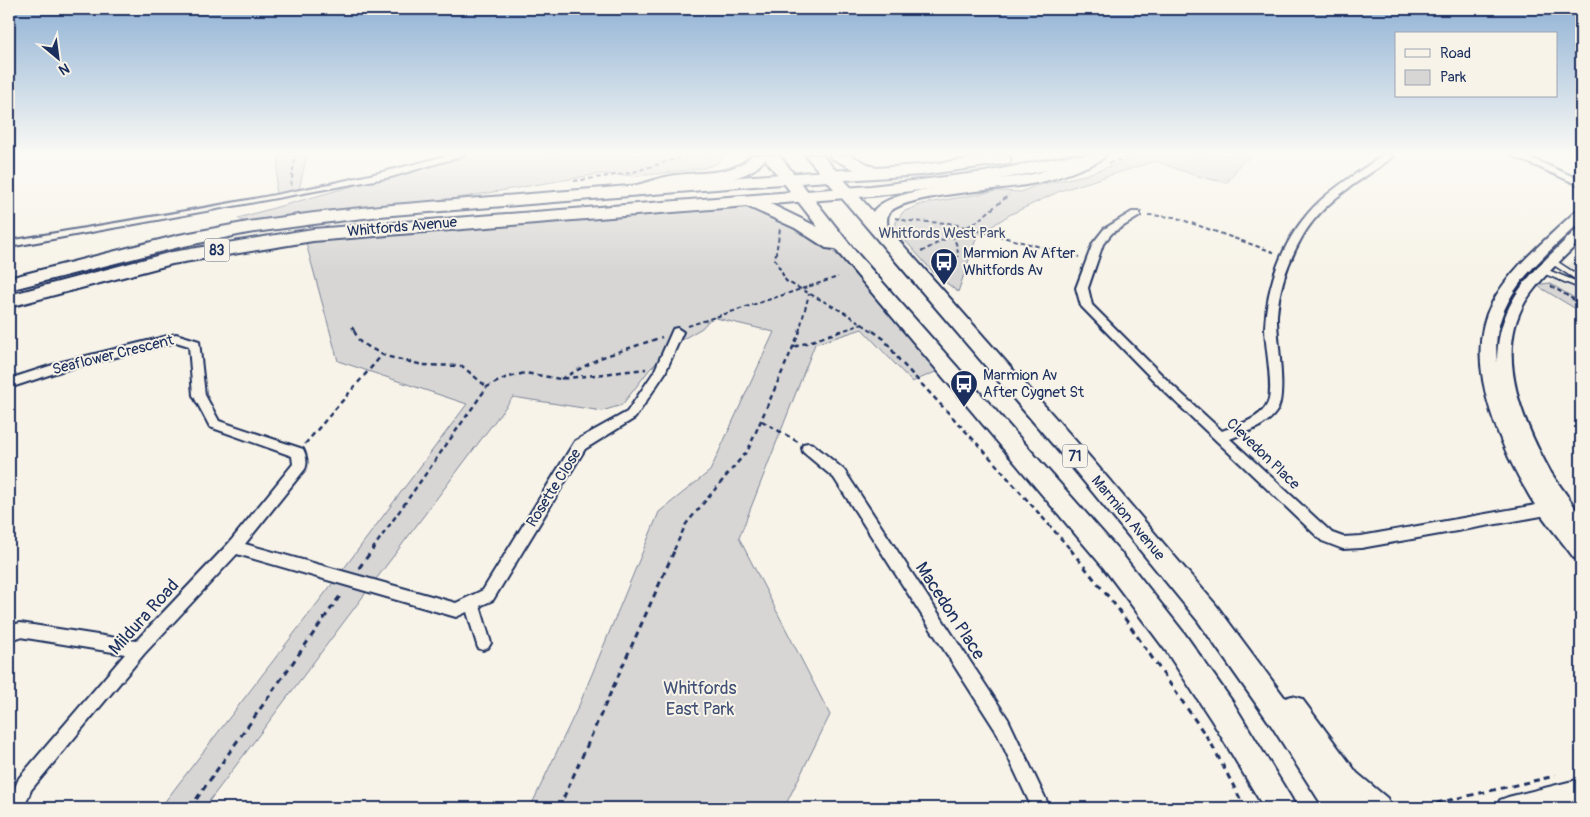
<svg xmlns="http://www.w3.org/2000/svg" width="1590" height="817" font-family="Pangolin,sans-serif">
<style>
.built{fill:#e6e5de}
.green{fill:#d7d6d4;stroke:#798299}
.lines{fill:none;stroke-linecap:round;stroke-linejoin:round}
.service-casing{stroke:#1b2f5e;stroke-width:8}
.minor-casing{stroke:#1b2f5e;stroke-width:4}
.tertiary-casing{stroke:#1b2f5e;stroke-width:4}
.primary-casing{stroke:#1b2f5e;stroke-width:4}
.trunk-casing{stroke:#1b2f5e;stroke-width:4}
.path-far2{stroke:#1b2f5e;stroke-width:2;stroke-dasharray:4.5 3;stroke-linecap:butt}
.path-far1{stroke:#1b2f5e;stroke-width:2.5;stroke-dasharray:5 4;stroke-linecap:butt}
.path{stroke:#1b2f5e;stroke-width:3;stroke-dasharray:6 5;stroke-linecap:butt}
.service{stroke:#f7f3e8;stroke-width:5}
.minor{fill:#f7f3e8;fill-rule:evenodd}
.tertiary{fill:#f7f3e8;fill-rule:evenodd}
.primary{fill:#f7f3e8;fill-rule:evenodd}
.trunk{fill:#f7f3e8;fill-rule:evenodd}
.labels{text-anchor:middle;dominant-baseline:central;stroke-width:4;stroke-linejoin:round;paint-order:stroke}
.shield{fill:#f7f3e8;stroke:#5d6a87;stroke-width:1}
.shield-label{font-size:14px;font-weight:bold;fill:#1b2f5e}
.street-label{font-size:15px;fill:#1b2f5e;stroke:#f7f3e8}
.park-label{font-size:15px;fill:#415076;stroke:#f7f3e8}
.poi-label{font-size:15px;fill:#1b2f5e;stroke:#f7f3e8;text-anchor:start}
.near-street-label{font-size:18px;fill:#1b2f5e;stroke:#f7f3e8}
.near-park-label{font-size:18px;fill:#415076;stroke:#f7f3e8}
</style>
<rect width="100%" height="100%" fill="#f7f3e8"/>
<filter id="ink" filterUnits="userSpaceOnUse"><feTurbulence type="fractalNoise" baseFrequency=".02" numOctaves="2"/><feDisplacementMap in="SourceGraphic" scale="10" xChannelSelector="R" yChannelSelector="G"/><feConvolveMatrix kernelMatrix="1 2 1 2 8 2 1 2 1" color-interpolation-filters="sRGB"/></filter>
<g filter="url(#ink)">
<path class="built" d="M1581,253V302L1549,283Z"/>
<g class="green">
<path d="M279,155H307L299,189L275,197Z"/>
<path d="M464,155H726L716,164L704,168L639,176L599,174L429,203L249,224L238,218Z"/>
<path d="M1143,155H1253L1240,164L1227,183L1197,176L1155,161L1060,191L1009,215L977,236L958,292L934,273L895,229L896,222L903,212L922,204L997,191L1021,192L1035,186L1085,175Z"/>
<path d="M732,204L760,210L823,244L852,267L940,370L912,382L862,329L815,344L739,538L830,715L784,808H530L580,703L659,512L710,471L774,332L712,317L702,328L678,342L650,369L622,405L602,411L513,397L204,808H160L339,575L467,404L338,361L303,232Z"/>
<path d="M1549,283L1581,302V312L1536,285Z"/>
</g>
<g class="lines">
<defs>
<g id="service">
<path d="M1552,261L1581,280"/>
<path d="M1544,271L1581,286"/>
</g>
<g id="minor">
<path d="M449,155H465L391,177L9,247V241C156,215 305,195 449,155Z"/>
<path d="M1383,155H1394C1385,164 1373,171 1363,178C1339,194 1315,213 1301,239C1288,262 1279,288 1277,315C1276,337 1288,397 1276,412C1266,427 1246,432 1230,439L1332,533L1343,537L1361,536L1547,503L1560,506L1562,510L1560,514L1547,515L1361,548L1343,549L1322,541L1164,391L1081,306L1076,288L1093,243L1104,229L1132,212H1140V216L1112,233L1103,244L1088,288L1092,305L1172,385L1222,431C1238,425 1265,418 1269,399C1273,381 1265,347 1265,327C1267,280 1286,232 1321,200C1340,183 1362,170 1383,155Z"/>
<path d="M1511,155H1524L1581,180V186Z"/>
<path d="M677,328L683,332L665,373L635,418L585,449L493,600L480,606L491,643L488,648L483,650L478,648L467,612L456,617L237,554L144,654L31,790L24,808H9V802L19,778L125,654L20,637L9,640V626L20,623L136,641L229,543L293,464L292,456L210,427L193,395L189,346L176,342L64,370L9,388V379L62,362L176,334L199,341L205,395L219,421L303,449C306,455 308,463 305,469L245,544L456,603L483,590L575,441L627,412L654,372L673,329Z"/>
<path d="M808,443L813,444L844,470L1008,719L1050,808H1032L996,731L834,478L803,452L802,448L803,444Z"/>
</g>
<g id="tertiary">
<path d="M1581,210V221C1540,261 1489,298 1497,362C1498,298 1534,271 1576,230L1581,229V240C1562,260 1540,278 1525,302C1494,355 1523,423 1550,471C1555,480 1580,512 1581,518C1584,530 1582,548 1581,560L1574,558C1564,544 1552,530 1542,516C1507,463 1458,365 1492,303C1511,267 1547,239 1576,211Z"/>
<path d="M1581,779V801L1553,808H1497L1500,800L1508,797Z"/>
</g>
<g id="primary">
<path d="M1003,155L1009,157L1011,160L1009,163L921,175L753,186L380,216L314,224L248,233L179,247L9,290V278L179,235L248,222L314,213L380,206L753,176L921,165Z"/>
<path d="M1072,155L1101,156L1099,159L1093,161L985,182L871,196L313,241L172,264L9,307V295L172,252L313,229L871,186L985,172Z"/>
</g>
<g id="trunk">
<path d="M752,155H779L855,251L1121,553L1184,633L1232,701L1291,798L1296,808H1264L1212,721L1166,651L1103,567L835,249L826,248L795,228L742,204L740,200L742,196H754L818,227L765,159C744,187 700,179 670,185C658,188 646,197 633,194L631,190L633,186C646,183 658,178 670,176C695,171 734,177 752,155Z"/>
<path d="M805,155H822L873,212C888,185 1002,181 1033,174C1051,170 1066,161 1083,156C1090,154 1099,155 1106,155C1101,162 1090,165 1083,168C1066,175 1049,181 1031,184C1004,190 904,194 889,213C886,218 887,223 888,228L1088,455L1216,605L1285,698L1292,696L1302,699L1357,773L1387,798L1392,808H1324L1271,725L1198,621L1072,467Z"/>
<path d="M829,155H850L880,170L882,173L880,176H868L831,158Z"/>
</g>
</defs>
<use href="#service" class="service-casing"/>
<use href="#minor" class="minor-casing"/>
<use href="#tertiary" class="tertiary-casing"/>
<use href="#primary" class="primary-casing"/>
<use href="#trunk" class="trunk-casing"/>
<g class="path-far2">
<path d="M1109,163L1134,155"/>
<path d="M574,181L630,173L688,155"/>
<path d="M291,186L295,155"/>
<path d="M1148,215L1174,217L1276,253"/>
<path d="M895,218L908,221L949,223L1079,257"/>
<path d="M780,229L775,259L786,281L847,314L874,332"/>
<path d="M921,252L976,222L1009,195"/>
<path d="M943,278C957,266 963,252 952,236"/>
<path d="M1551,286L1581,304"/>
<path d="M688,326L838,277"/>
<path d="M352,327L355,332"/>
<path d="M799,332L809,294"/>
<path d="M838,332L863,324"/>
</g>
<g class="path-far1">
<path d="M354,331L360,342L385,356L423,365L462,366L487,387"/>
<path d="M873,331L884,339L900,361L985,452L1071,550"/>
<path d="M794,347L841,331"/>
<path d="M561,379L600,358L662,337"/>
<path d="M762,421L798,442"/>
<path d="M305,444L382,355"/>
<path d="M372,550L487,387L505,378L525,373L560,379L646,369"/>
<path d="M674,550L686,524L748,450L800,331"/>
</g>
<g class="path">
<path d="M1070,549L1119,610L1211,743L1245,808"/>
<path d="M359,568L373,549"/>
<path d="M1397,804L1413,808"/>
<path d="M190,808L342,593"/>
<path d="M559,808L675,549"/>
<path d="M1415,808L1555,776"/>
</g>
<use href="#service" class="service"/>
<use href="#minor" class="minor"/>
<use href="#tertiary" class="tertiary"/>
<use href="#primary" class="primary"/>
<use href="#trunk" class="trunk"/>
</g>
</g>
<linearGradient id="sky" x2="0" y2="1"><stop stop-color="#90b2d5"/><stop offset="0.57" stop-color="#fbfaf5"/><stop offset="1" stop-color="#fbfaf5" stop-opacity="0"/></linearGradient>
<rect width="1590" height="270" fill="url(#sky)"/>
<defs>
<symbol id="bus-pin" viewBox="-11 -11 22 30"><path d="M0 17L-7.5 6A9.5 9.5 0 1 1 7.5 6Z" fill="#1b2f5e" stroke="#f7f3e8"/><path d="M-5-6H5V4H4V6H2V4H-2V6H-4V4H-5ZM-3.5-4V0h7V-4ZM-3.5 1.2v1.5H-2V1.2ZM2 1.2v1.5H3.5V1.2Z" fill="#fff"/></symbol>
</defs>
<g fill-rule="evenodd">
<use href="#bus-pin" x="928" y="246" width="32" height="43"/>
<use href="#bus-pin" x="948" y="368" width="32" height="43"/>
</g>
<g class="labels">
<g class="shield">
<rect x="204.5" y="238.5" width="25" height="23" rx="4"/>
<rect x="1062.5" y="444.5" width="25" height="23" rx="4"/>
</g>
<g class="shield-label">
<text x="217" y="250">83</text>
<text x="1075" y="456">71</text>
</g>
<g class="street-label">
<text transform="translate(402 227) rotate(-5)">Whitfords Avenue</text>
<text transform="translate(113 355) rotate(-14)">Seaflower Crescent</text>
<text transform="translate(1263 454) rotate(44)">Clevedon Place</text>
<text transform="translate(554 488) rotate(-58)">Rosette Close</text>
<text transform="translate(1128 518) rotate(50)">Marmion Avenue</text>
</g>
<g class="park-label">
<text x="942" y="233">Whitfords West Park</text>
</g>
<g class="poi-label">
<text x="963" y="253">Marmion Av After<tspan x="963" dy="17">Whitfords Av</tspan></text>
<text x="983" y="375">Marmion Av<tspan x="983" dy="17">After Cygnet St</tspan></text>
</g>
<g class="near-street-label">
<text transform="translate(950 611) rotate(57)">Macedon Place</text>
<text transform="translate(144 617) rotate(-48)">Mildura Road</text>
</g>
<g class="near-park-label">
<text x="700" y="688">Whitfords<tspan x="700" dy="21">East Park</tspan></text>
</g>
</g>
<rect width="1590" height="817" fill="none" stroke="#f7f3e8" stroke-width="30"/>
<rect x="15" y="15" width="1560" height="787" fill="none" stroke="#1b2f5e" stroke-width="2" filter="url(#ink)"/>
<rect x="1395" y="32" width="162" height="65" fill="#f7f3e8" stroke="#9fa5b1"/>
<rect x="1405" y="49" width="25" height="8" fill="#f7f3e8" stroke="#9fa5b1"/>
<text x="1440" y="58" font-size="15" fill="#1b2f5e">Road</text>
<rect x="1405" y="70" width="25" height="15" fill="#d7d6d4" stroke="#9fa5b1"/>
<text x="1440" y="82" font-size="15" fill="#1b2f5e">Park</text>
<g transform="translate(58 58) rotate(151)" stroke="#f7f3e8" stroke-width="4" paint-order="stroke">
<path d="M0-4L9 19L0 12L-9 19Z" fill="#1b2f5e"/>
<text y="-8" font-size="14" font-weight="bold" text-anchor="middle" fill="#1b2f5e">N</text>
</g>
</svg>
